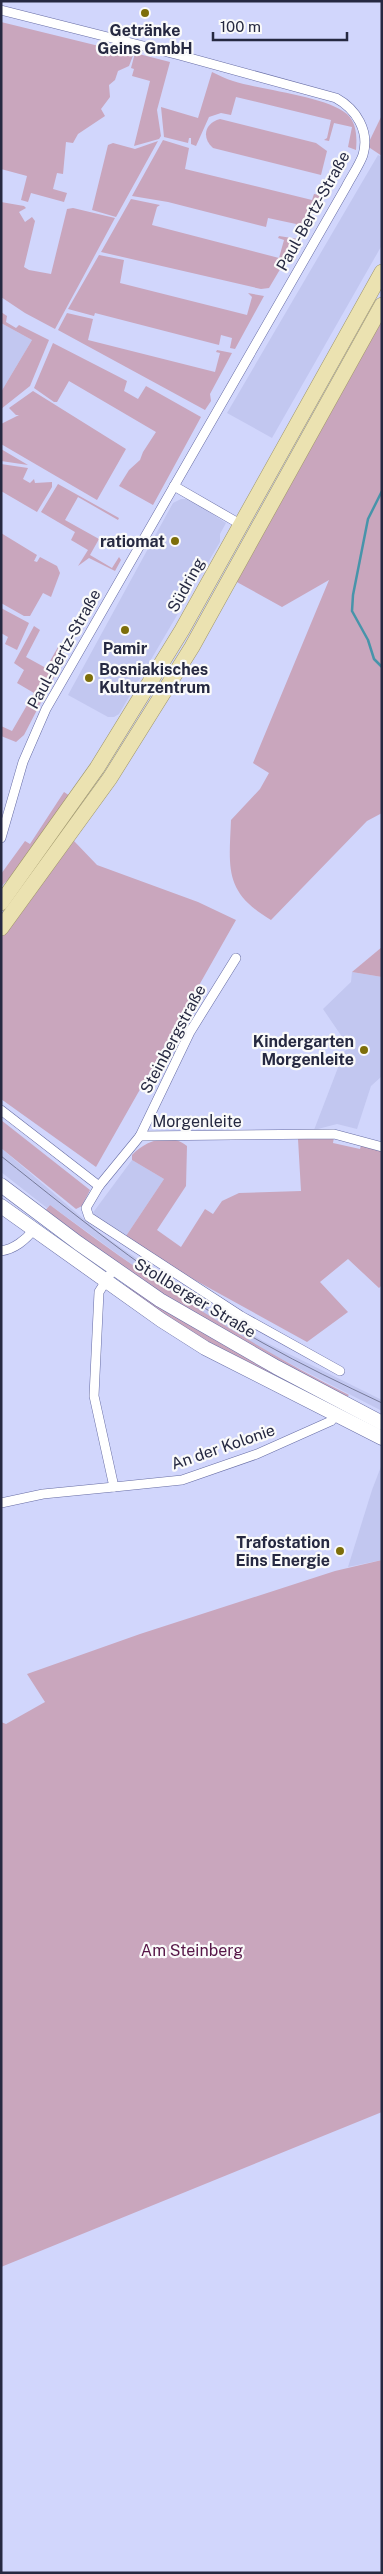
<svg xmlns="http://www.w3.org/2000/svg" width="383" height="2574" font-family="'Public Sans',sans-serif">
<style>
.built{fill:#c2c7f0}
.green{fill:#c9a6bd}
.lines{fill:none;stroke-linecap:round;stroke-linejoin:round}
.stream{stroke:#4794aa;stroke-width:2.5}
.street-casing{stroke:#666ca4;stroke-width:10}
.secondary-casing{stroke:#666ca4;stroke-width:15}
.primary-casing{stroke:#9e9568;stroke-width:16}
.street{stroke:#fff;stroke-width:9}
.secondary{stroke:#fff;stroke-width:14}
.primary{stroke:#ebe2b1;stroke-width:15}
.tram{stroke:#767a99;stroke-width:1}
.poi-dot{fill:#7d6e0a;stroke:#fafafa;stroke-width:2}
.labels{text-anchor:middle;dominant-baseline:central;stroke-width:4.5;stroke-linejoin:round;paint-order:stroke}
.poi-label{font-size:16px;font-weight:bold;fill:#262941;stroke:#fafafa;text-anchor:end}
.street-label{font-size:16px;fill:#262941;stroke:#fafafa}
.park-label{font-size:16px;fill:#561647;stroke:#fafafa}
</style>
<rect width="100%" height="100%" fill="#d1d6fc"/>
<g class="built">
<path d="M378,155L382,157V245L272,438L227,413Z"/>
<path d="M1,323L32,340L1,392Z"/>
<path d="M181,499H189L226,523L220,534V542L119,714L114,717H108L68,695L173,503Z"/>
<path d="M352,972L382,977V1076L371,1086L357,1129L337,1124L314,1130L344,1052L349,1047L323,1009L351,982Z"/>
<path d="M1,1148L100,1233L178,1287L263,1341L382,1400V1411L260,1348L174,1295L50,1205L47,1208L1,1172Z"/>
<path d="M132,1160L164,1179L126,1236L92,1214Z"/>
<path d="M382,1464V1560L348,1567L372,1490Z"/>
</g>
<g class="green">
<path d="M1,22L103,47L134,53L129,66L118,71L115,80L109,85L110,97L101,109L105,116L78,134L73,143L66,142L63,174L57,173L53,189L67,193L64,202L31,193L28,202L21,200L27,176L1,169Z"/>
<path d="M135,53L170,62L157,110L161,136L159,139L134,146L150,81L132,76L134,69L131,68Z"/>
<path d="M212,72C219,75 226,79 233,81C261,90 326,96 347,114C357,123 357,138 356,150L348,147L352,127L334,123L329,141L324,140L327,138L331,120L236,97L231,115L221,113L209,117L196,146L191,144V138H189L188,143L164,137L161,107L198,118Z"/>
<path d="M382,115V156L367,146Z"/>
<path d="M220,119L316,143L327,151L321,175L213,148C201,137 205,123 220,119Z"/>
<path d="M163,140L189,148L185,169L312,200L314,194L320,195L325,182L329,185L299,234H294L296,224L268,218L266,227L168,202L132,196Z"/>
<path d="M158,141L116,217L92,210L108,145L113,143L135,149Z"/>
<path d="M131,199L160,205L157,207L152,225L279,258L284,240L278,238L279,236L298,239L269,288L261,289L101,252Z"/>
<path d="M1,202L24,206L26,208L19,212L25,222L32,217L35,221L24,267L29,270L51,274L67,209L73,208L115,218L55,329L25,313L1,297Z"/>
<path d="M99,255L124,260L120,283L247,315L252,297L248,293L264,296L235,349L230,348L232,338L221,335L219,345L95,313L94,316L68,309Z"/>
<path d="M1,312L7,316L6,322L16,328L19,325L49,340L30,386L1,409V392L32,340L1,323Z"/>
<path d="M67,313L93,319L88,340L215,372L220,353L216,352L217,350L232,353L210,394L211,401L205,410L58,330Z"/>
<path d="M382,316V813L367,821L271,920C224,892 229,869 231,820L260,789L269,773L253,763L329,580L282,607L235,581Z"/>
<path d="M53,343L127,381L124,391L138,399L146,386L201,417L153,505L119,486L129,470L140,460L143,452L156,432L69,381L57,402H54L34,388Z"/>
<path d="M33,391L126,449L97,500L1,444V424L19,415H16L9,408Z"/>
<path d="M1,449L28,465L1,461Z"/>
<path d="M1,464L28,468L23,479L30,483L34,479L35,483L52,482V487L37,512L1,491Z"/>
<path d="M58,484L119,518L118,520L78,497L65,520L99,539L90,555L112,568L119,557L121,560L115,571L89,558L78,566L88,550L71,540L75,532L41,512Z"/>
<path d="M1,533L37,555L34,561L37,562L40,557L57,566L60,573L51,597L43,593L30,616H24L1,603Z"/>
<path d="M1,608L29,623L17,650L5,644L8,637L1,633Z"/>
<path d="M34,626L40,630L26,657L46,668L58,647L64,651L63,660L24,735L16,742L1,736V726L12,731L34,693L17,683L24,670L14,663Z"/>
<path d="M64,792L70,796L31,855L1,887V874L25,841L30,844Z"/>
<path d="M74,841L97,865L198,902L236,920L96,1167L1,1099V936Z"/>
<path d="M382,947V977L352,972Z"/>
<path d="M1,1120L90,1190L82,1206L76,1209L1,1148Z"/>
<path d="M334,1137L333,1143L360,1149L362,1142L382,1149V1285L379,1288L348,1259L320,1282L348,1312L307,1342L182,1273L126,1236L164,1179L132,1160V1155C146,1140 170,1132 187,1146L186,1186L157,1230L181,1247L205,1209L213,1214L222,1201L239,1193L301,1191L298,1139Z"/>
<path d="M50,1205C144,1276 243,1342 349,1395L346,1398L350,1402L153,1290L44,1212Z"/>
<path d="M114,1279L345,1410L343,1414L224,1353L163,1315Z"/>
<path d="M382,1560V2112L1,2267V1722L6,1724L45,1702L27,1674L140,1634L335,1571Z"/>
</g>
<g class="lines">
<path class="stream" d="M382,491L368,519L353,595L352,611L368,640L374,659L382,667"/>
<defs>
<g id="street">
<path d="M1,10L179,55L336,98C356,109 370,131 363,155C359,166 351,177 346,187L46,709L23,762L1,838"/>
<path d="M174,486L240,524"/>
<path d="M1,1110L99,1186"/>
<path d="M140,1136L190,1032L236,958"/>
<path d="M1,1251C14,1249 26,1240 33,1230"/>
<path d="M114,1268L99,1292L94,1396L114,1487L182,1480L257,1454L331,1421L336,1415"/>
<path d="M340,1371L241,1316L89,1217L86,1208L99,1186L140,1136L334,1134L382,1147"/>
<path d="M1,1503L43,1494L114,1487"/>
</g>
<g id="secondary">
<path d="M1,1185L78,1243L160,1300L276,1367L382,1423"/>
<path d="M1,1206L161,1320L205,1348L382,1438"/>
</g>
<g id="primary">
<path d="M1,903L97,768L182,630L382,272"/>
<path d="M1,928L110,778L192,647L382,305"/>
</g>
</defs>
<use href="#street" class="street-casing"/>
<use href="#secondary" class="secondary-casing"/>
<use href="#primary" class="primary-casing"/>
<use href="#street" class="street"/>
<use href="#secondary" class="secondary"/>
<use href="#primary" class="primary"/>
<path class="tram" d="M1,1156C85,1223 169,1291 263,1343C302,1365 342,1384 382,1403"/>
</g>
<g class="poi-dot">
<circle cx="145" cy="13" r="5"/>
<circle cx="175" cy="541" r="5"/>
<circle cx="125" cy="630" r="5"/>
<circle cx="89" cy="678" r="5"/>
<circle cx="364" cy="1050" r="5"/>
<circle cx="340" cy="1551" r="5"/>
</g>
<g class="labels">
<g class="poi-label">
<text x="145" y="30" text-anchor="middle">Getränke<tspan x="145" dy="18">Geins GmbH</tspan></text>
<text x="165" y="541">ratiomat</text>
<text x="125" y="648" text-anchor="middle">Pamir</text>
<text x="99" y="669" text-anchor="start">Bosniakisches<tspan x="99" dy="18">Kulturzentrum</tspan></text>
<text x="354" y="1041">Kindergarten<tspan x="354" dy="18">Morgenleite</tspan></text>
<text x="330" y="1542">Trafostation<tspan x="330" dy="18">Eins Energie</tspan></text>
</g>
<g class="street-label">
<text transform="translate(313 211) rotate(-61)">Paul-Bertz-Straße</text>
<text transform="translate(186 585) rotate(-61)">Südring</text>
<text transform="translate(64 649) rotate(-61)">Paul-Bertz-Straße</text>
<text transform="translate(173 1039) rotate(-62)">Steinbergstraße</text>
<text x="197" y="1121">Morgenleite</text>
<text transform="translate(195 1298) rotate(31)">Stollberger Straße</text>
<text transform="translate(223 1447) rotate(-19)">An der Kolonie</text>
</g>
<g class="park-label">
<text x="192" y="1950">Am Steinberg</text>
</g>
</g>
<rect width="383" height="2574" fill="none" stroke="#262941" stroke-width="5"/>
<path d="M213 32v8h134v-8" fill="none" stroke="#262941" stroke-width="2.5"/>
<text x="220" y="32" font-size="15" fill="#262941" stroke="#fafafa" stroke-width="4" paint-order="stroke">100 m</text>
</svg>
